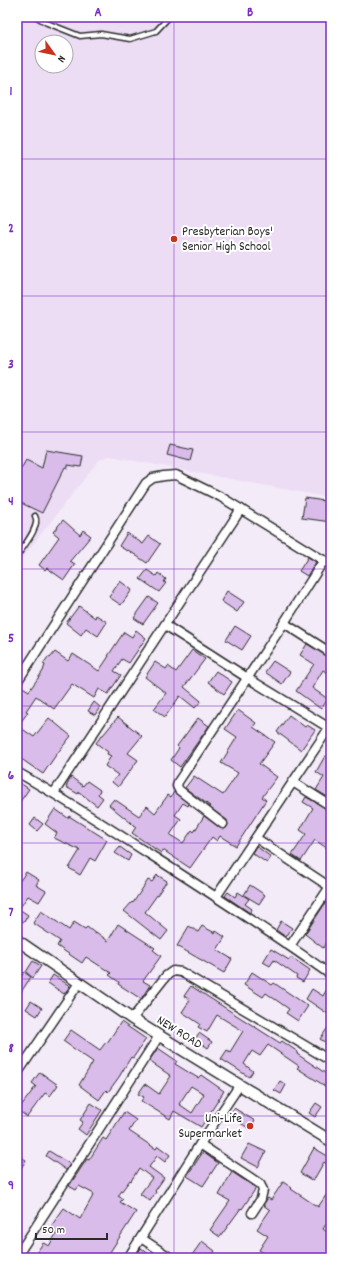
<svg xmlns="http://www.w3.org/2000/svg" width="348" height="1275" font-family="Dekko,sans-serif">
<style>
.built{fill:#ecddf4;fill-rule:evenodd}
.building{fill:#dabcea;stroke:#2b2b2b;fill-rule:evenodd}
.lines{fill:none;stroke-linecap:round;stroke-linejoin:round}
.service-casing{stroke:#2b2b2b;stroke-width:7}
.minor-casing{stroke:#2b2b2b;stroke-width:11}
.tertiary-casing{stroke:#2b2b2b;stroke-width:13}
.service{stroke:#fff;stroke-width:4}
.minor{stroke:#fff;stroke-width:8}
.tertiary{stroke:#fff;stroke-width:10}
.grid{fill:none;stroke:#7b2cbf;stroke-width:1;stroke-opacity:0.55}
.poi-dot{fill:#c8321e;stroke:#fff;stroke-width:1.5}
.labels{text-anchor:middle;dominant-baseline:central;stroke-width:4;stroke-linejoin:round;paint-order:stroke}
.poi-label{font-size:13px;fill:#2b2b2b;stroke:#fff;text-anchor:start}
.street-label{font-size:13px;fill:#2b2b2b;stroke:#fff}
.neatline{fill:none;stroke:#7b2cbf;stroke-width:1.5}
.grid-label{font-size:13px;text-anchor:middle;font-weight:bold;fill:#7b2cbf}
</style>
<rect width="100%" height="100%" fill="#f4ebf9"/>
<filter id="ink" filterUnits="userSpaceOnUse"><feTurbulence type="fractalNoise" baseFrequency=".025" numOctaves="2"/><feDisplacementMap in="SourceGraphic" scale="8" xChannelSelector="R" yChannelSelector="G"/><feConvolveMatrix kernelMatrix="1 2 1 2 8 2 1 2 1" color-interpolation-filters="sRGB"/></filter>
<g filter="url(#ink)">
<path class="built" d="M17,17H331V498L109,456L99,460L17,565ZM42,42H66V66H42Z"/>
<g class="building">
<path d="M170,445L193,450L190,461L167,455Z"/>
<path d="M46,450L83,456L81,467L68,465V468L65,467L42,513L17,501V476L26,460L42,468Z"/>
<path d="M305,498L331,502V522L302,518Z"/>
<path d="M63,520L80,535L83,530L91,536L70,561L75,564L64,580L47,568L45,570L39,565L59,537L53,532Z"/>
<path d="M127,533L143,544L149,536L160,544L147,563L128,550L127,551L119,546Z"/>
<path d="M308,557L316,562L307,576L299,571Z"/>
<path d="M147,570L156,576L158,573L166,579L164,582L166,583L159,592L140,579Z"/>
<path d="M120,581L132,590L121,605L109,597Z"/>
<path d="M227,591L244,602L237,612L221,601Z"/>
<path d="M149,597L158,603L143,624L134,618Z"/>
<path d="M79,606L95,618L96,615L107,622L98,636L86,628L81,635L66,623Z"/>
<path d="M235,626L251,636L242,650L226,640Z"/>
<path d="M136,630L146,638L129,663L122,659L114,671L121,675L108,694L99,689L94,698L72,684L54,709L36,696L26,711L28,712L18,726L34,737L49,718L71,736L56,755L43,774L17,756L20,751L17,749V690L21,686L29,691L43,671L45,665L43,664L48,657L50,658L55,652L68,661L73,654L99,671L109,656H108L124,632L132,637Z"/>
<path d="M307,644L331,658V675L323,670L312,688L328,699L321,709L296,691L314,664L300,655Z"/>
<path d="M192,650L205,659L184,687L201,701L195,708L180,696L165,717L154,709L166,693L145,677L155,662L166,669L168,666L176,672Z"/>
<path d="M273,661L290,672L282,684L265,672Z"/>
<path d="M216,671L232,682L224,694L208,682Z"/>
<path d="M94,702L100,707L95,715L88,711Z"/>
<path d="M238,710L256,723L253,727L275,742L259,764L277,777L262,797L266,800L236,846L220,836L217,841L212,837L190,868L163,850L161,853L132,833L136,827L109,805L114,799L139,816L147,806L155,813L168,795L171,797L174,792L189,804L188,806L183,803L175,815L181,819L170,835L183,843L192,830L194,832L204,816L220,828L225,829L228,825L227,820L209,807L210,806L185,788L194,776L223,795L238,773L221,763L237,737L225,729Z"/>
<path d="M289,715L305,727L307,725L315,730L301,750L277,732Z"/>
<path d="M118,717L142,736L128,753L138,760L118,787L112,782L118,775L105,766L111,756L107,754L108,752L96,743L102,735H103Z"/>
<path d="M198,718L209,726L180,767L171,760L179,748L177,746Z"/>
<path d="M325,756L331,759V799L316,790L324,777L316,772Z"/>
<path d="M71,777L83,786L87,781L100,790L98,794L103,798L97,806L79,792L78,794L66,787Z"/>
<path d="M17,781L29,789L17,806Z"/>
<path d="M306,797L331,811V851L315,840L301,861L292,855L306,834L300,830L313,808L303,802Z"/>
<path d="M55,809L68,818L69,816L107,840L95,861L90,858L80,875L69,868L80,850L54,838L57,833L45,824Z"/>
<path d="M35,818L43,824L37,831L30,825Z"/>
<path d="M256,846L271,857L267,863L252,853Z"/>
<path d="M120,847L131,855L128,861L115,853Z"/>
<path d="M26,872L39,880L36,885L46,891L39,902L28,896L19,909L28,915L24,922L17,918V885Z"/>
<path d="M157,875L167,881L145,912L168,931L161,940L124,911L132,902L133,903L148,880L152,882Z"/>
<path d="M250,885L265,895L259,904L244,895Z"/>
<path d="M228,892L235,897L238,892L249,899L245,904L252,909L250,913L225,896Z"/>
<path d="M328,899L331,901V936L323,948L305,934Z"/>
<path d="M41,911L69,930L74,922L85,929L87,927L96,934V932L108,941L118,924L155,948L153,950L161,956L143,981L150,985L141,999L118,984L119,982L109,975L111,973L86,957L82,963L57,946L60,941L33,923Z"/>
<path d="M281,921L292,928L286,937L276,930Z"/>
<path d="M189,926L198,932L202,926L215,933L216,931L225,937L217,950L232,959L224,973L177,946Z"/>
<path d="M271,949L289,960L291,957L310,970L303,982L296,978L297,976L274,960L270,966L263,962Z"/>
<path d="M33,961L41,966L33,978L26,972Z"/>
<path d="M24,972L31,977L17,998V984Z"/>
<path d="M252,972L272,985L274,983L308,1006L298,1021L286,1013L289,1009L266,993L263,997L244,985Z"/>
<path d="M53,975L70,986L64,994L48,983Z"/>
<path d="M331,982V1016L306,999L312,989L323,996Z"/>
<path d="M191,986L280,1043L282,1041L298,1052L297,1054L331,1077V1090L297,1068L299,1066L268,1045L260,1056L252,1051L244,1064L253,1071L249,1077L221,1059L227,1050L230,1052L243,1031L217,1015L207,1032L198,1027L200,1024L182,1012L190,1000L184,996Z"/>
<path d="M31,1001L42,1008L37,1016L26,1009Z"/>
<path d="M121,1022L146,1039L133,1058L131,1057L119,1077L108,1092L106,1090L99,1100L79,1085L93,1062L63,1041L71,1030L100,1050L106,1042L107,1043Z"/>
<path d="M331,1023V1046L320,1039Z"/>
<path d="M199,1033L212,1042L208,1048L195,1039Z"/>
<path d="M158,1048L177,1061L175,1064L198,1078L201,1075L224,1091L201,1127L174,1111L170,1119L141,1101L144,1097L138,1094L145,1084L159,1094L171,1076L149,1061ZM191,1086L204,1094L192,1113L179,1104Z"/>
<path d="M40,1072L58,1085L50,1096L45,1093L27,1117L18,1110L36,1086L32,1083Z"/>
<path d="M280,1081L286,1085L281,1094L274,1090Z"/>
<path d="M91,1103L102,1110L86,1135L78,1129L83,1122L80,1120Z"/>
<path d="M316,1103L322,1107L315,1117L309,1113Z"/>
<path d="M234,1108L255,1121L250,1129L229,1116Z"/>
<path d="M124,1112L136,1120L129,1131L156,1149L158,1146L170,1155L165,1162L157,1156L149,1167L164,1178L155,1191L156,1192L150,1201L140,1194L152,1178L139,1168L131,1181L130,1180L118,1196L123,1199L120,1202L136,1212L110,1252L112,1253L109,1258H33L43,1243L49,1246L56,1234L49,1229L64,1208L80,1219L94,1194L79,1186L76,1190L69,1186L87,1159L89,1160L103,1138L106,1140Z"/>
<path d="M249,1144L266,1152L258,1167L241,1158Z"/>
<path d="M314,1148L331,1158V1167L324,1162L313,1181L300,1173Z"/>
<path d="M49,1151L70,1164L66,1170L46,1156Z"/>
<path d="M203,1152L218,1163L203,1186L187,1176Z"/>
<path d="M17,1155L26,1160L17,1175Z"/>
<path d="M232,1172L256,1188L242,1209L241,1208L220,1237L210,1230L230,1201L219,1195Z"/>
<path d="M283,1182L292,1188L291,1189L318,1207L331,1188V1216L323,1229L331,1235V1258H272L259,1250L268,1236L257,1229L270,1210L263,1205L268,1198L271,1200Z"/>
<path d="M202,1241L215,1251L210,1258H196L192,1255Z"/>
<path d="M141,1248L154,1258H135Z"/>
</g>
<g class="lines">
<defs>
<g id="service">
<path d="M37,17L47,23L80,36L101,34L130,39L156,31L169,17"/>
<path d="M17,556C23,547 41,526 35,516"/>
</g>
<g id="minor">
<path d="M284,623L331,653"/>
<path d="M165,625L246,677L331,729"/>
<path d="M17,682L146,483L153,478L164,476L176,475L221,497L331,565"/>
<path d="M17,772C63,798 107,827 151,855C212,894 272,933 331,975"/>
<path d="M293,782L331,806"/>
<path d="M54,793L241,509"/>
<path d="M223,824L179,790L177,786L178,782L284,623L324,560"/>
<path d="M256,838L330,887"/>
<path d="M216,897L329,728"/>
<path d="M290,946L331,885"/>
<path d="M132,1019L166,976L173,971L181,972L331,1061"/>
<path d="M17,1074L79,983"/>
<path d="M200,1144L260,1184L263,1190L261,1199L252,1213"/>
<path d="M141,1238L171,1258"/>
<path d="M17,1256L159,1036"/>
<path d="M128,1258L200,1144L239,1086"/>
</g>
<path id="tertiary" d="M17,940L132,1019L331,1141"/>
</defs>
<use href="#service" class="service-casing"/>
<use href="#minor" class="minor-casing"/>
<use href="#tertiary" class="tertiary-casing"/>
<use href="#service" class="service"/>
<use href="#minor" class="minor"/>
<use href="#tertiary" class="tertiary"/>
</g>
</g>
<path class="grid" d="M174,17V1258M17,159H331M17,296H331M17,432H331M17,569H331M17,706H331M17,843H331M17,979H331M17,1116H331"/>
<g class="poi-dot">
<circle cx="174" cy="239" r="4"/>
<circle cx="250" cy="1126" r="4"/>
</g>
<g class="labels">
<g class="poi-label">
<text x="182" y="232">Presbyterian Boys'<tspan x="182" dy="15">Senior High School</tspan></text>
<text x="242" y="1119" text-anchor="end">Uni-Life<tspan x="242" dy="15">Supermarket</tspan></text>
</g>
<g class="street-label">
<text transform="translate(179 1033) rotate(32)">NEW ROAD</text>
</g>
</g>
<rect width="348" height="1275" fill="none" stroke="#fff" stroke-width="44"/>
<g transform="translate(54 54) rotate(123)"><circle r="19" fill="#ffffff" stroke="#aaaaaa"/>
<path d="M0-3L7 15L0 10L-7 15Z" fill="#c8321e"/>
<text y="-6" font-size="11" font-weight="bold" text-anchor="middle" fill="#2b2b2b">N</text>
</g>
<path d="M36 1233v6h71v-6" fill="none" stroke="#2b2b2b" stroke-width="2"/>
<text x="42" y="1233" font-size="12" fill="#2b2b2b" stroke="#ffffff" stroke-width="3" paint-order="stroke">50 m</text>
<rect x="22" y="22" width="304" height="1231" class="neatline"/>
<g class="grid-label">
<text x="98" y="16">A</text>
<text x="250" y="16">B</text>
<text x="11" y="95">1</text>
<text x="11" y="232">2</text>
<text x="11" y="368">3</text>
<text x="11" y="505">4</text>
<text x="11" y="642">5</text>
<text x="11" y="779">6</text>
<text x="11" y="916">7</text>
<text x="11" y="1052">8</text>
<text x="11" y="1189">9</text>
</g>
</svg>
